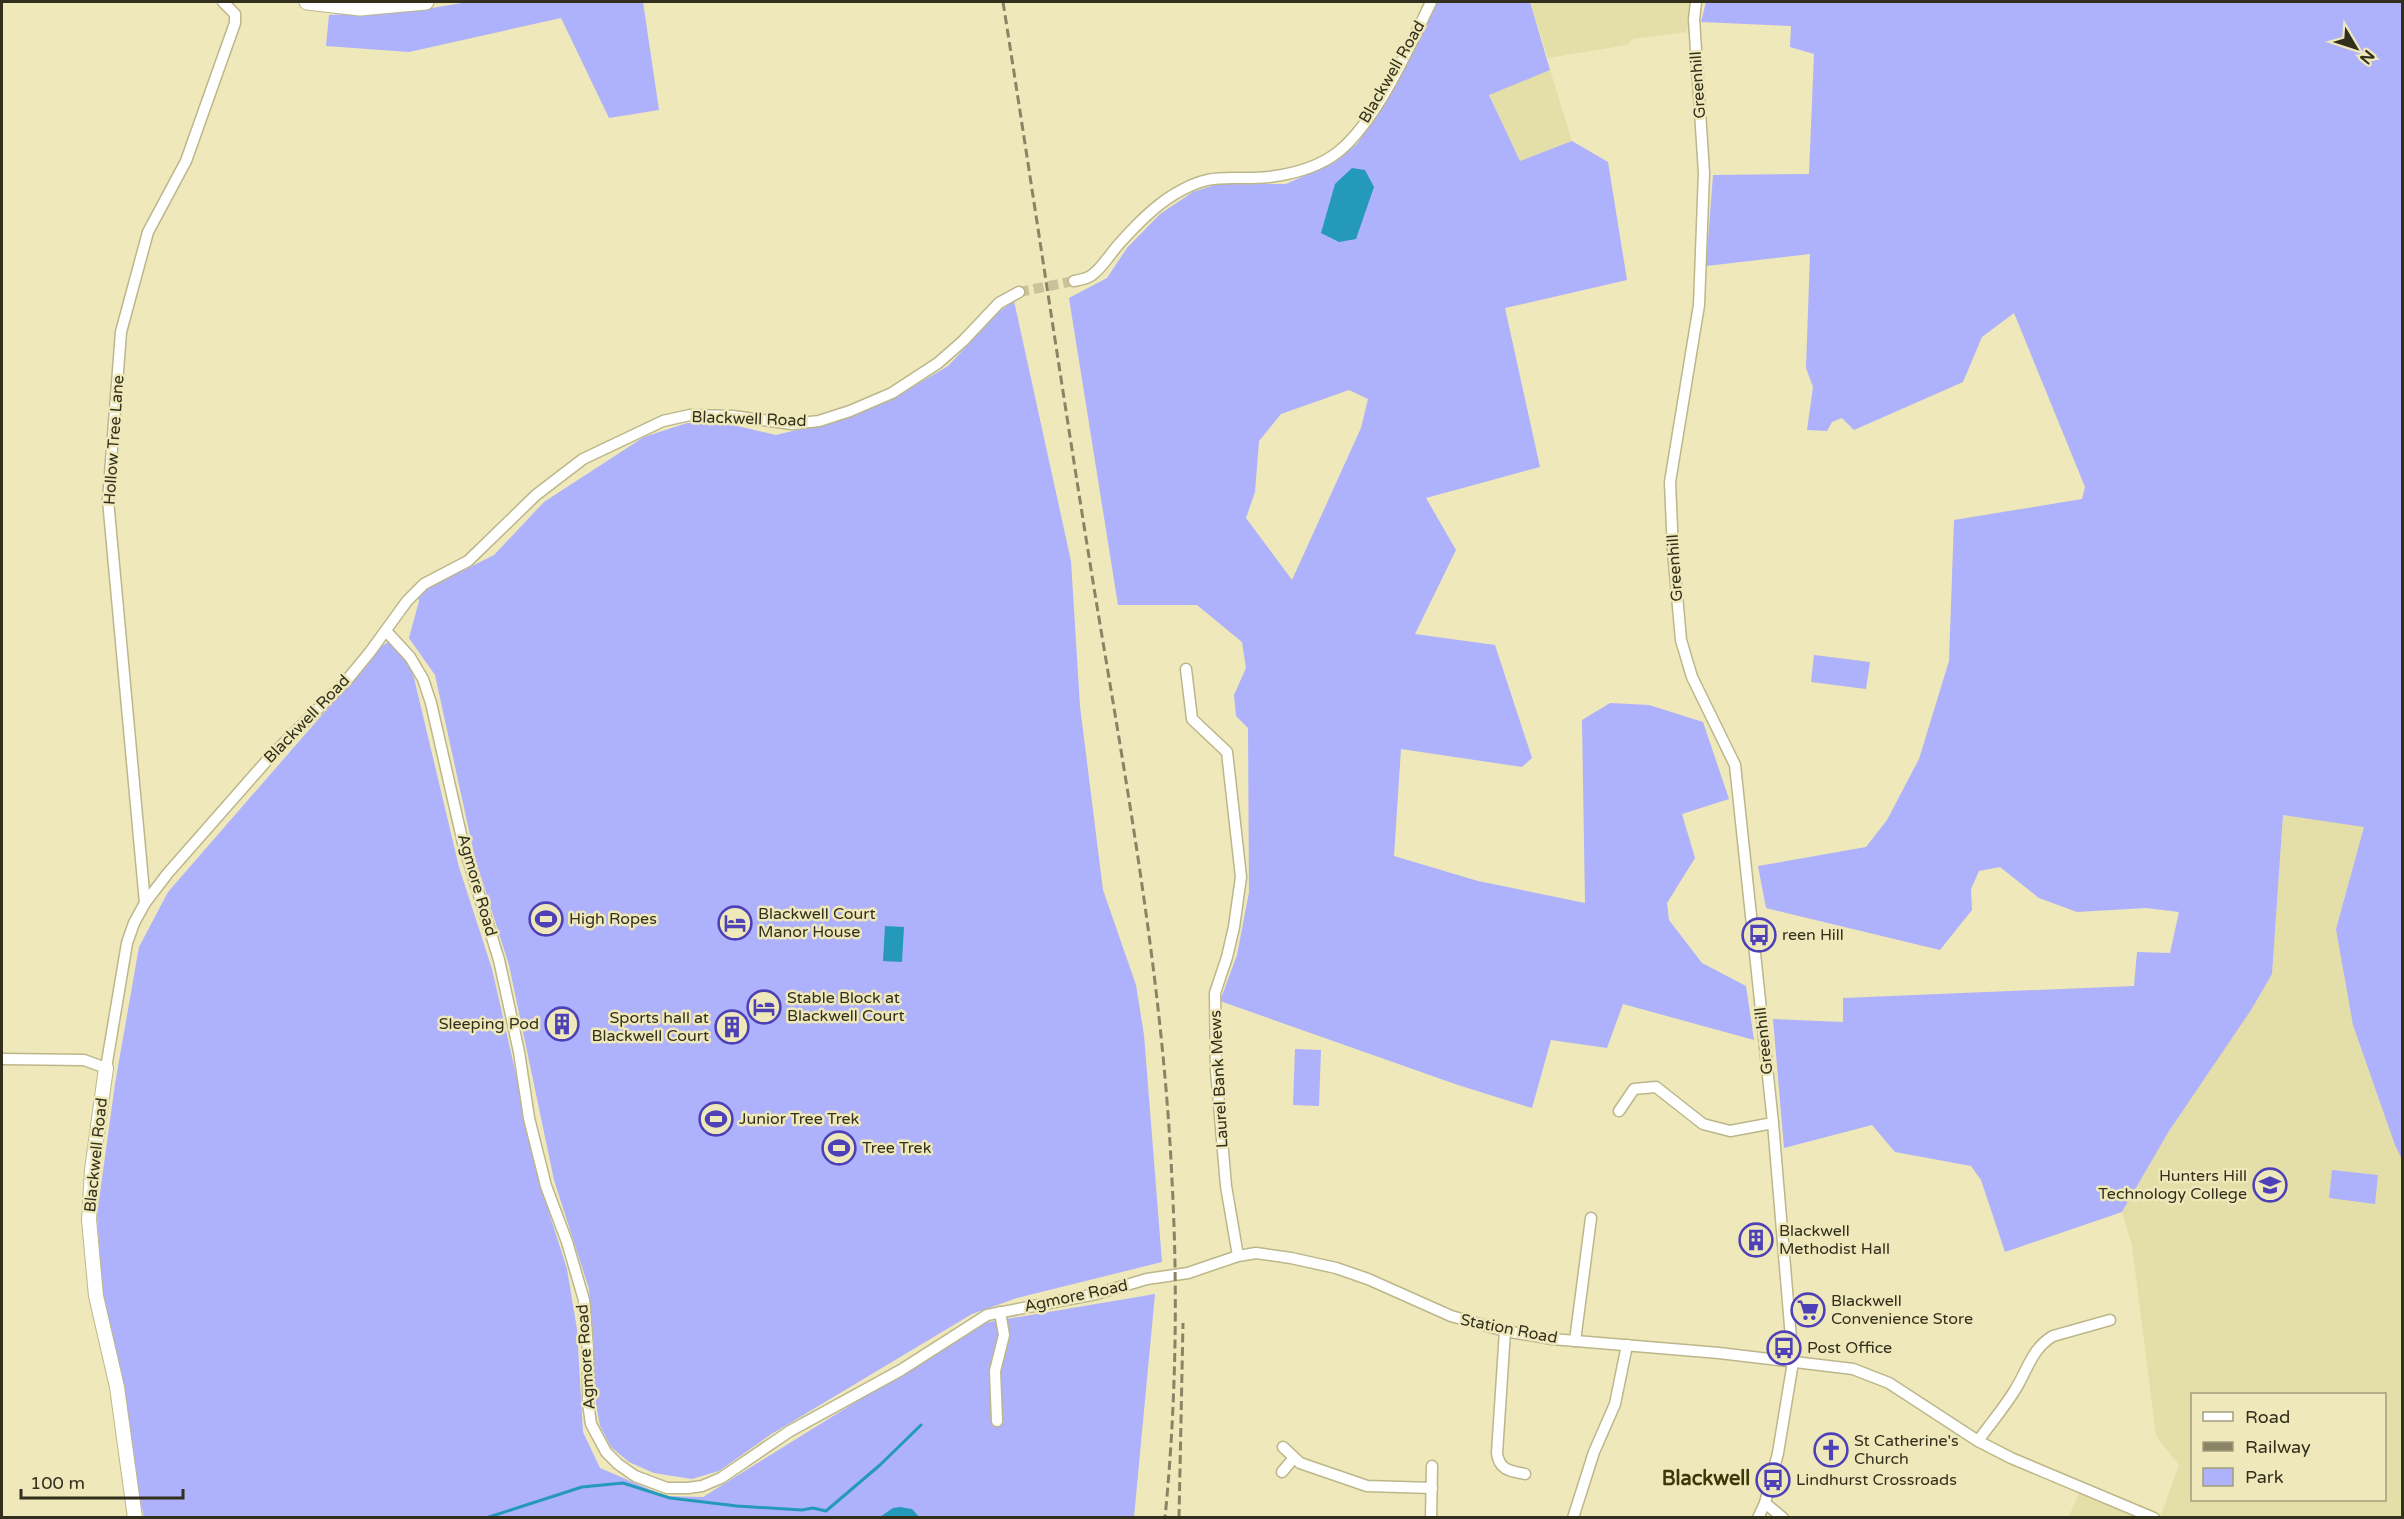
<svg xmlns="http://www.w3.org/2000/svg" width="2404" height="1519" font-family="'Varela Round',sans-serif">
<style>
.built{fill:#e4dea8;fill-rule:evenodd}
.green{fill:#aeb1fb;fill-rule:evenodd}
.water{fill:#2599b9}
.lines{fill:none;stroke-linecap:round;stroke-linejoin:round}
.stream{stroke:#2599b9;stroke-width:3}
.minor-tunnel{stroke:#c8c39b;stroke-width:10;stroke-dasharray:10 5;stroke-linecap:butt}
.minor-casing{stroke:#bcb78a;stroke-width:13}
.tertiary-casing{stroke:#bcb78a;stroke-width:16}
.secondary-casing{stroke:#bcb78a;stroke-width:17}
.minor{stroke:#fff;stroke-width:10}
.tertiary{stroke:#fff;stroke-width:14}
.secondary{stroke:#fff;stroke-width:15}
.rail{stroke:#898465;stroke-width:3;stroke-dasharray:9 4.5;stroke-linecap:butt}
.labels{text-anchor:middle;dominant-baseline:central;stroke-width:5;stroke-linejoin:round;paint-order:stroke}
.street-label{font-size:16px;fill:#322f1d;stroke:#eee8ba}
.poi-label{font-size:16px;fill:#322f1d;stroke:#eee8ba;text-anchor:start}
.quarter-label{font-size:20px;font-weight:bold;fill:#3d370c;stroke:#eee8ba}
</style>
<rect width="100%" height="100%" fill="#eee8ba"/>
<g class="built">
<path d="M1530,2H1691L1687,32L1633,39L1627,45L1548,58Z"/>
<path d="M1550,70L1572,141L1520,161L1489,94Z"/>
<path d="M2283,815L2364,826L2336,929L2395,1145L2402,1159V1517L2167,1518L2161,1515L2179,1465L2156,1436L2132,1246L2122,1212L2169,1131L2272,974ZM2192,1394H2384V1500H2192Z"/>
<path d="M2080,1492L2140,1518H2068Z"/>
</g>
<g class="green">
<path d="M468,2H643L659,110L609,118L561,18L409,52L326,46L329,15L420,10Z"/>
<path d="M1436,2H1530L1550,70L1489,95L1520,161L1572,141L1608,162L1627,280L1505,308L1540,467L1426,498L1456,550L1415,634L1495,645L1532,758L1522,767L1401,749L1394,856L1478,881L1585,903L1582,720L1610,703L1649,705L1703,722L1729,799L1682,814L1695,858L1667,903L1669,920L1702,963L1746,986L1754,1040L1623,1004L1607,1048L1551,1040L1532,1108L1458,1085L1220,1001L1237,955L1249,892L1248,728L1236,716L1234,695L1246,668L1242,642L1197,605H1118L1069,298L1107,278L1127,248L1160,214L1193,192L1218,184H1286L1335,162L1357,144L1375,117ZM1349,390L1368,399L1361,428L1292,580L1246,518L1255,492L1259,441L1281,414Z"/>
<path d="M1706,2H2402V1159L2395,1145L2353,1025L2336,929L2364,827L2283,815L2272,974L2251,1010L2169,1131L2122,1212L2005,1252L1981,1180L1971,1166L1895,1152L1872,1125L1784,1148L1773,1019L1843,1022V998L2134,986L2137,952L2170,953L2179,912L2146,908L2077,912L2039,898L2000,867L1979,871L1971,889L1972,910L1940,950L1766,908L1758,866L1866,847L1887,820L1919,759L1949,661L1954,520L2082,499L2085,487L2014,313L1982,337L1963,382L1854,430L1842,418L1832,422L1827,431L1807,430L1813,387L1806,368L1810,254L1706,266L1713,175L1809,174L1814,54L1790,47L1791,26L1701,22Z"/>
<path d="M1014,301L1071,561L1080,706L1103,890L1136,985L1144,1035L1162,1262L1017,1298L972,1314L770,1435L719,1471L692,1479L654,1473L629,1462L611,1447L600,1426L594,1392V1344L589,1289L554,1180L509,965L475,858L435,675L409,638L419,601L417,594L494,555L544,502L644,437L687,423L729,424L776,435L834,421L889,401L948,366L1000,311Z"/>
<path d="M391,640L408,658L414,678L459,867L492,969L544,1197L567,1269L577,1329L583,1432L600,1468L665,1496L703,1497L983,1323L1155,1294L1134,1517H144L136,1482L130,1426L121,1373L103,1297L97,1215L115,1084L139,947L168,892L382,646Z"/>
<path d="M1814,655L1870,662L1866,689L1811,682Z"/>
<path d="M1295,1049L1321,1050L1319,1106L1293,1105Z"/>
<path d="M2332,1170L2378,1175L2375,1204L2329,1198Z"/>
</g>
<g class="water">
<path d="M1352,168L1365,170L1374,187L1356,239L1339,242L1321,233L1335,184Z"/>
<path d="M885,926L904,927L902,962L883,961Z"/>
<path d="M900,1507L912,1509L919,1517H880L893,1508Z"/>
</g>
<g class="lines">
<path class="stream" d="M486,1518L582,1487L623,1483L670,1498L737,1506L802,1510L813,1508L826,1511L880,1465L921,1425"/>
<path class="minor-tunnel" d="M1019,292L1074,281"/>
<defs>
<g id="minor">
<path d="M1696,2L1694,19L1704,173L1699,305L1670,482L1673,551L1681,640L1692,677L1735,765L1773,1123L1793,1362L1778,1453L1765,1503L1758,1518"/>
<path d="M1074,281C1080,280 1087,279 1092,275C1102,268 1110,254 1119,244C1135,226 1152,208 1173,195C1213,170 1227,181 1269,177C1293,174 1319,167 1338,152C1376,122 1410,46 1431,2"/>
<path d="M386,631L410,657L423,679L431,703L463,843L499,960L519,1052L529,1118L546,1186L567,1242L584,1300L588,1350V1403L591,1424L606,1452L618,1464L635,1476L667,1488H688L702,1486L721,1478L790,1431L901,1370L987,1315L1096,1294L1147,1279L1188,1273L1238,1256L1256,1253L1291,1258L1336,1268L1368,1279L1451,1316L1505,1331L1552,1339L1719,1353L1853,1369L1889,1383L1978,1441L2011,1458L2154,1518"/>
<path d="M1186,669L1192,719L1227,752L1241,877L1234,927L1227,957L1215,993L1216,1070L1226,1186L1238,1256"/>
<path d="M145,903L108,500L121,332L148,232L186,161L235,23V14L223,2"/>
<path d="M2,1059L84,1060L106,1068L127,943L134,923L145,903L168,873L270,757L347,680L370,652L407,601L424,584L468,561L536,495L583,459L663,421L690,415L733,416L792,424L819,421L850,411L892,393L938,363L963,341L999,303L1019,292"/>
<path d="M1619,1111L1634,1089L1656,1087L1703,1124L1730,1131L1773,1123"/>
<path d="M1505,1331L1497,1453C1499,1470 1510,1471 1525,1474"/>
<path d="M1575,1341L1591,1218"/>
<path d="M997,1421L995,1371L1004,1335L1000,1312"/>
<path d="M1978,1441C1990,1424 2004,1408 2015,1390C2027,1371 2032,1348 2053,1336L2110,1320"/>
<path d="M1283,1447L1300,1463L1367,1486L1432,1488"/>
<path d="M1282,1472L1293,1459"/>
<path d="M1765,1503L1783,1518"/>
<path d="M1431,1518L1432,1466"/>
<path d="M1573,1518L1594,1452L1615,1404L1627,1345"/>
</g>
<path id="tertiary" d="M106,1068L92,1170L89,1220L96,1296L117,1387L135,1518"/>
<path id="secondary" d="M307,2L360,8L426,2"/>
</defs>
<use href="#minor" class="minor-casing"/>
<use href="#tertiary" class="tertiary-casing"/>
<use href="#secondary" class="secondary-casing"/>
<use href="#minor" class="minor"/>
<use href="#tertiary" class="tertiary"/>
<use href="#secondary" class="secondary"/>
<g class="rail">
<path d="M1003,2C1034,199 1063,397 1095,594C1127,788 1163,983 1172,1180C1178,1292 1176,1406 1165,1518"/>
<path d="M1179,1518L1183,1323"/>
</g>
</g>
<defs>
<symbol id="stadium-ring" viewBox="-11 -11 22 22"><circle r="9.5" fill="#eee8ba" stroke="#4e41b8" stroke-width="1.5"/><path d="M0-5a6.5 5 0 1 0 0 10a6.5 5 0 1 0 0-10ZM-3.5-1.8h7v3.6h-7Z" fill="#4e41b8"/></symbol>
<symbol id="hotel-ring" viewBox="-11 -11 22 22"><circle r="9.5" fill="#eee8ba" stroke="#4e41b8" stroke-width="1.5"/><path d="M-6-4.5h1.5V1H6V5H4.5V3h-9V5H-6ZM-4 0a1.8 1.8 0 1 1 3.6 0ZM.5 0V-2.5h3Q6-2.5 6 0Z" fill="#4e41b8"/></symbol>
<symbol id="bus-ring" viewBox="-11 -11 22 22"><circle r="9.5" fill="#eee8ba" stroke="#4e41b8" stroke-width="1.5"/><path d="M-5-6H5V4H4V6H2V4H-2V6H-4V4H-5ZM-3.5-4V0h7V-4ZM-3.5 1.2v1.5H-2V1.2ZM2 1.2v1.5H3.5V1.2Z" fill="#4e41b8"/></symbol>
<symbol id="building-ring" viewBox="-11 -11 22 22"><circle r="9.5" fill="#eee8ba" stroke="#4e41b8" stroke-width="1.5"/><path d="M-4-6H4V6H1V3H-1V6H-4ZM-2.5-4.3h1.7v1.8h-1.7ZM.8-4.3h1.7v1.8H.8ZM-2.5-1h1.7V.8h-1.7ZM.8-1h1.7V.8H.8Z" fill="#4e41b8"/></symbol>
<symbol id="school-ring" viewBox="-11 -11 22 22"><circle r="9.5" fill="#eee8ba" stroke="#4e41b8" stroke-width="1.5"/><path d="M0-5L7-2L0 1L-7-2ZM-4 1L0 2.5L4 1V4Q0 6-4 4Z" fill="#4e41b8"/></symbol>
<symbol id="supermarket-ring" viewBox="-11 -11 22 22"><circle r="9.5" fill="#eee8ba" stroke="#4e41b8" stroke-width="1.5"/><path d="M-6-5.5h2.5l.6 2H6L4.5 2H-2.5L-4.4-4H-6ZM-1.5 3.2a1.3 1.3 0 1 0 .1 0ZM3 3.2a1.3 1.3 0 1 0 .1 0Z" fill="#4e41b8"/></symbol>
<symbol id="church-ring" viewBox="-11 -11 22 22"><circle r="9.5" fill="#eee8ba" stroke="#4e41b8" stroke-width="1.5"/><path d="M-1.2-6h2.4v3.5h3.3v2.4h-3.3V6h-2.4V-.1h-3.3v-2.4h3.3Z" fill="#4e41b8"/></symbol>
</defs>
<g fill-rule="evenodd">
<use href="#stadium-ring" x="527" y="900" width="38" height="38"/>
<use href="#hotel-ring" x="716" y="904" width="38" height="38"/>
<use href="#bus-ring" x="1740" y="916" width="38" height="38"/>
<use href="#hotel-ring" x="745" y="988" width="38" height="38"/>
<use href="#building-ring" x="543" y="1005" width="38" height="38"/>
<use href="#building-ring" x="713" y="1008" width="38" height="38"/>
<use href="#stadium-ring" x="697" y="1100" width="38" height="38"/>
<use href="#stadium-ring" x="820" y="1129" width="38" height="38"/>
<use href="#school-ring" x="2251" y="1166" width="38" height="38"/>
<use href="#building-ring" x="1737" y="1221" width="38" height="38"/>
<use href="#supermarket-ring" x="1789" y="1291" width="38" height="38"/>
<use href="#bus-ring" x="1765" y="1329" width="38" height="38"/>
<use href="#church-ring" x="1812" y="1431" width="38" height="38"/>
<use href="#bus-ring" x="1754" y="1461" width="38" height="38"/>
</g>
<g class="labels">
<g class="street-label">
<text transform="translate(1392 72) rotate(-60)">Blackwell Road</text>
<text transform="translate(1698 85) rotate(-94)">Greenhill</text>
<text transform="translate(749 419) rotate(2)">Blackwell Road</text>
<text transform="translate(114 440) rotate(-86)">Hollow Tree Lane</text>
<text transform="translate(1675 568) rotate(-94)">Greenhill</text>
<text transform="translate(307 719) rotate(-46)">Blackwell Road</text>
<text transform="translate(477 885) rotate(74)">Agmore Road</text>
<text transform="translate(1764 1041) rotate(-96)">Greenhill</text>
<text transform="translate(1219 1079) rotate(-93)">Laurel Bank Mews</text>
<text transform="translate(96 1155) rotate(-84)">Blackwell Road</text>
<text transform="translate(1076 1296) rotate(-12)">Agmore Road</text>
<text transform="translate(1509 1329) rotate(11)">Station Road</text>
<text transform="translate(586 1357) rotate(-94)">Agmore Road</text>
</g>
<g class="poi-label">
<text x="758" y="914">Blackwell Court<tspan x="758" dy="18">Manor House</tspan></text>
<text x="569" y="919">High Ropes</text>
<text x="1782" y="935">reen Hill</text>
<text x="787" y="998">Stable Block at<tspan x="787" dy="18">Blackwell Court</tspan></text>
<text x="709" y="1018" text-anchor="end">Sports hall at<tspan x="709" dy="18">Blackwell Court</tspan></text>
<text x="539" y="1024" text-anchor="end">Sleeping Pod</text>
<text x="739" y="1119">Junior Tree Trek</text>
<text x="862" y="1148">Tree Trek</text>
<text x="2247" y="1176" text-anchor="end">Hunters Hill<tspan x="2247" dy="18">Technology College</tspan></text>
<text x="1779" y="1231">Blackwell<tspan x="1779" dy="18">Methodist Hall</tspan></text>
<text x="1831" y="1301">Blackwell<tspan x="1831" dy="18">Convenience Store</tspan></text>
<text x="1807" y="1348">Post Office</text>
<text x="1854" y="1441">St Catherine's<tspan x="1854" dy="18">Church</tspan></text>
<text x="1796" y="1480">Lindhurst Crossroads</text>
</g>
<g class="quarter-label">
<text x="1706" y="1479">Blackwell</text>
</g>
</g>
<rect width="2404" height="1519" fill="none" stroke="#322f1d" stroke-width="6"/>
<rect x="2191" y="1393" width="195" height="108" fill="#eee8ba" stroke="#a39e7b" stroke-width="1.5"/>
<rect x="2203" y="1412" width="30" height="9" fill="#ffffff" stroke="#a39e7b" stroke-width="1.5"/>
<text x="2245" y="1423" font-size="18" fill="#322f1d">Road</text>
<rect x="2203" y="1442" width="30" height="9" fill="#898465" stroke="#a39e7b" stroke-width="1.5"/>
<text x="2245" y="1453" font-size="18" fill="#322f1d">Railway</text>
<rect x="2203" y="1468" width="30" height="18" fill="#aeb1fb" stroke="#a39e7b" stroke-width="1.5"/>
<text x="2245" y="1483" font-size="18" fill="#322f1d">Park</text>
<g transform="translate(2356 48) rotate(129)" stroke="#eee8ba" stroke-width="4.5" paint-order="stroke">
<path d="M0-4.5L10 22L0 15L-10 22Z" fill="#322f1d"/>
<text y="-9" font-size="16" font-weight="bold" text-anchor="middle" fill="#322f1d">N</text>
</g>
<path d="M21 1489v9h162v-9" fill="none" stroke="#322f1d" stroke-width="3"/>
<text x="30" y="1489" font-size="18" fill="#322f1d" stroke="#eee8ba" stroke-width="4.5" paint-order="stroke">100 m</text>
</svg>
